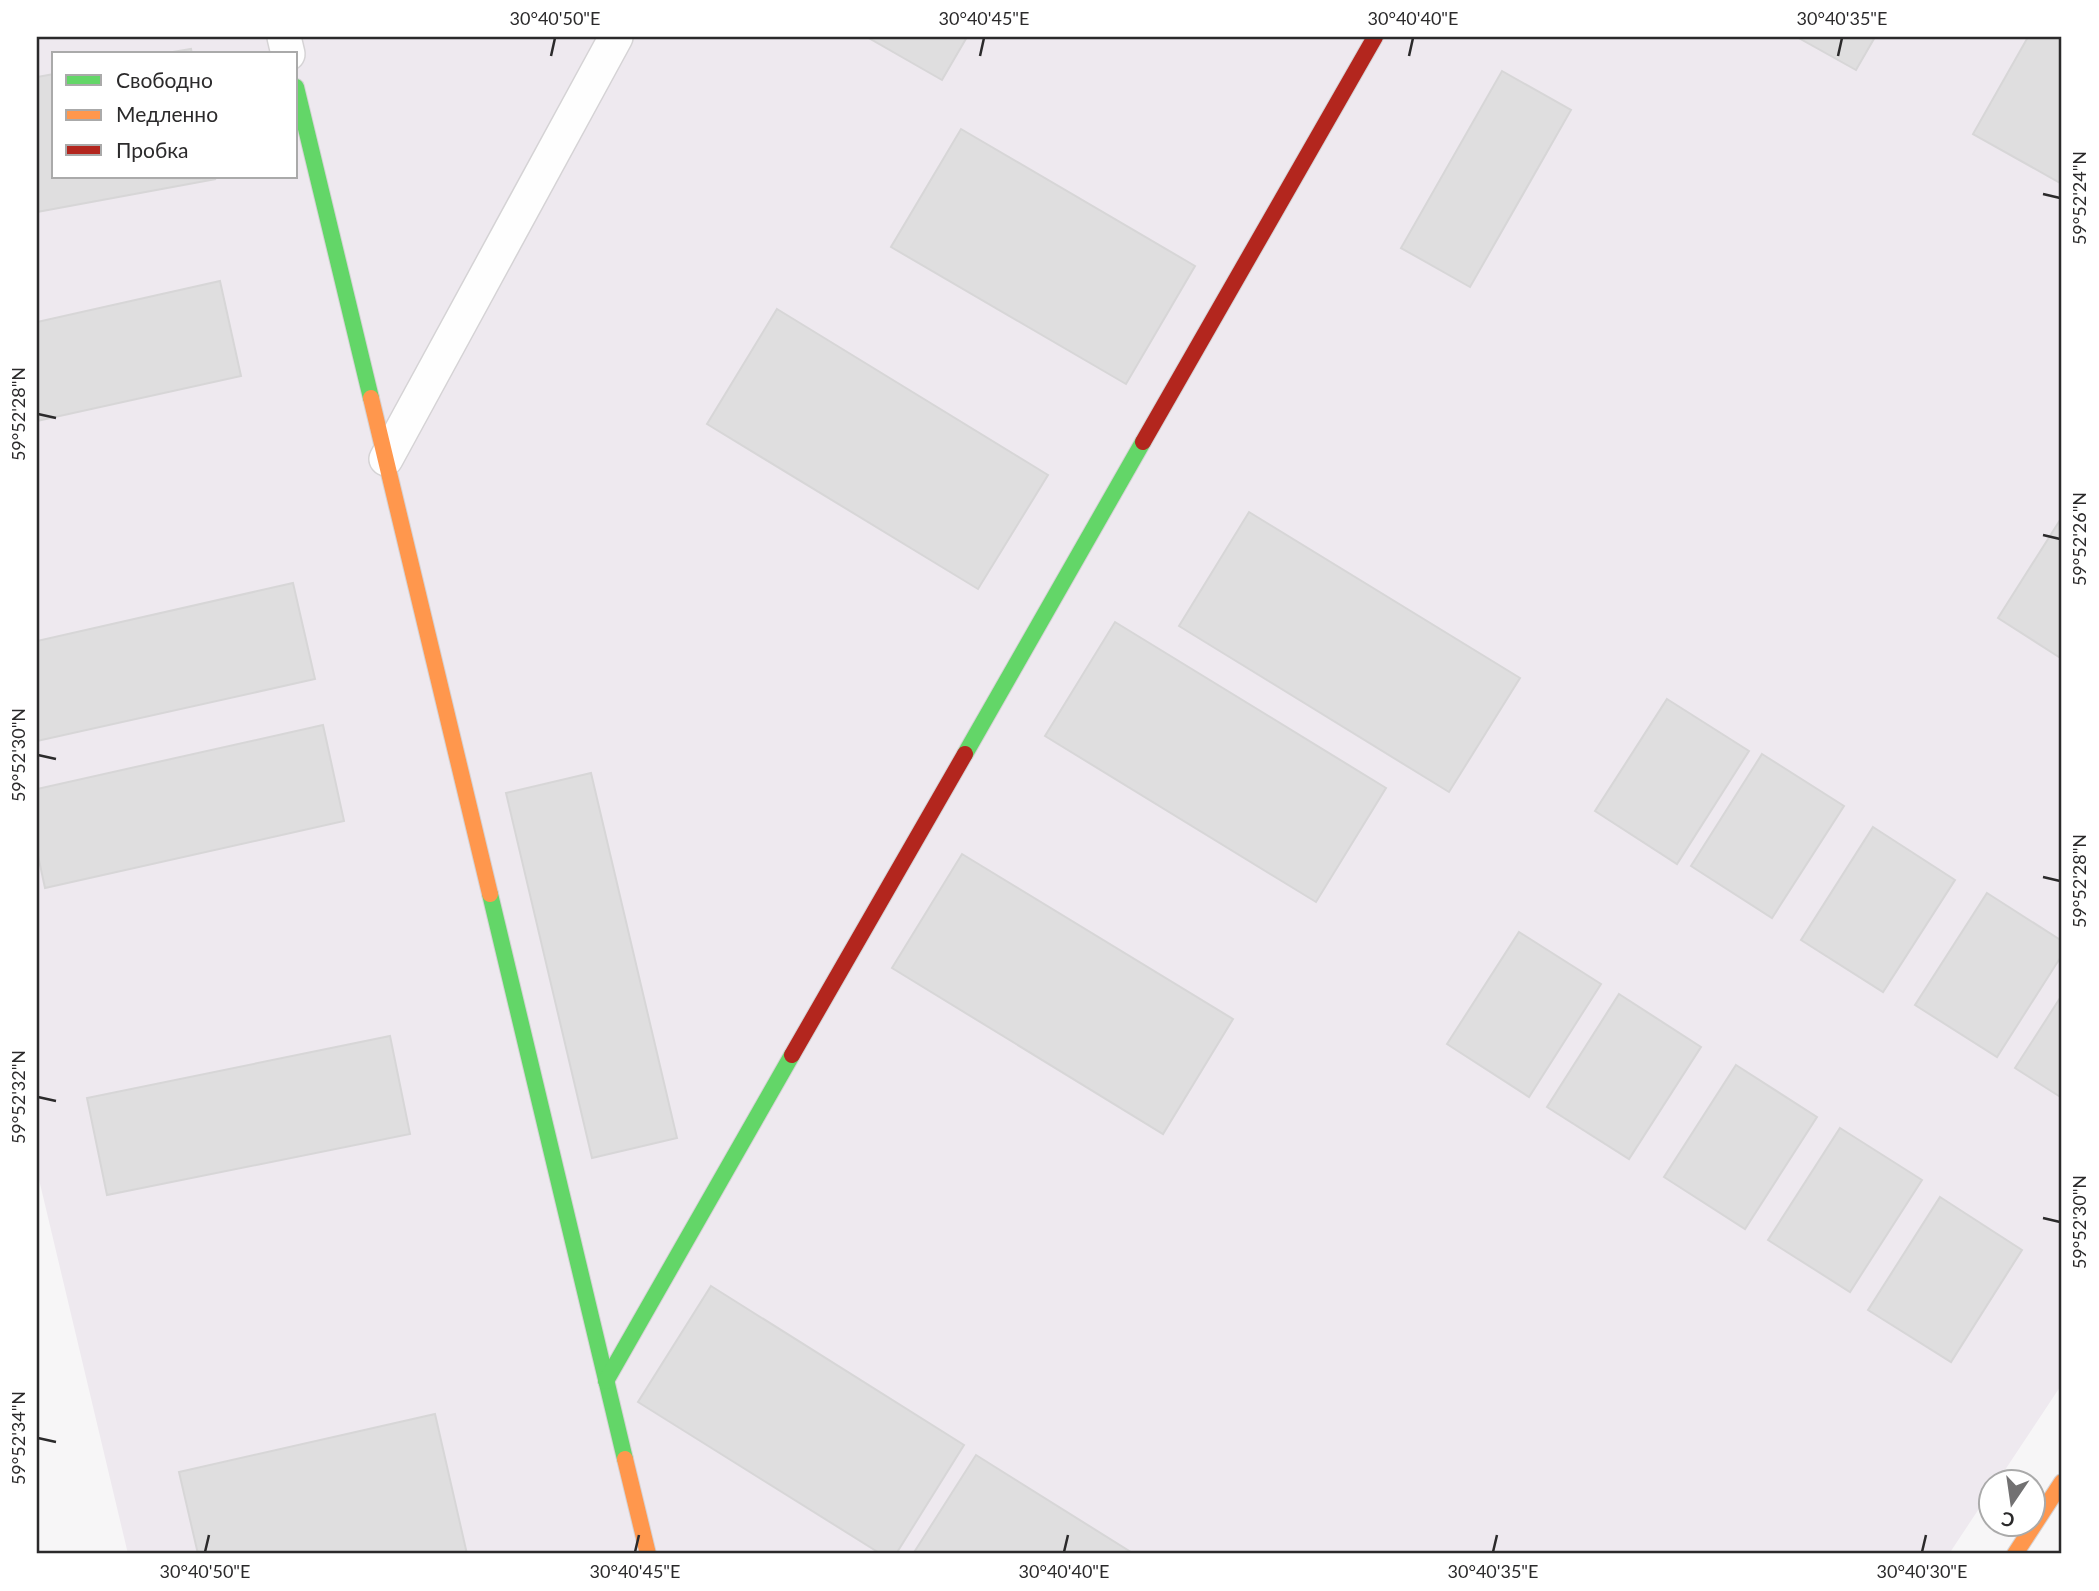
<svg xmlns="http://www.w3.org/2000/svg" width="2099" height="1591" font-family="Lato,sans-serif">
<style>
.built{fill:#eee9ef;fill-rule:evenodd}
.building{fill:#dfdedf;stroke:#d7d6d7;stroke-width:2}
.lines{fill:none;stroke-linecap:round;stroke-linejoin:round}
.street-casing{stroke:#d5d3d5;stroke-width:36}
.fast-casing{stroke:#d5d3d5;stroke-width:18}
.slow-casing{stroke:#d5d3d5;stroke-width:18}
.jam-casing{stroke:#d5d3d5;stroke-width:18}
.street{stroke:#fefefe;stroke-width:33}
.fast{stroke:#63d668;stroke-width:16}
.slow{stroke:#ff974d;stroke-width:16}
.jam{stroke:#b3261e;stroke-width:16}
.ticks{fill:none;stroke:#2b2a2b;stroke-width:2.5}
.neatline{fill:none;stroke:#2b2a2b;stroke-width:2.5}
.ticks-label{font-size:18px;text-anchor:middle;fill:#2b2a2b}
</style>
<rect width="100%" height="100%" fill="#f7f6f7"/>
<path class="built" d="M37,37H2062V1384L1997,1482H1990V1492L1949,1554H128L37,1171ZM54,54H296V177H54Z"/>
<g class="building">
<path d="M867,37H967L942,80Z"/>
<path d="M1797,37H1875L1856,70Z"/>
<path d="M2028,37H2062V184L1973,134Z"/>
<path d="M191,49L192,54H161Z"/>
<path d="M1502,71L1571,110L1470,287L1401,248Z"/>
<path d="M54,74V177L216,179L37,212V77Z"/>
<path d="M961,129L1195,266L1126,384L891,247Z"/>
<path d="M220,281L241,376L37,421V322Z"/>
<path d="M777,309L1048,475L978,589L707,424Z"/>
<path d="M1249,512L1520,678L1449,792L1179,626Z"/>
<path d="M2062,517V659L1998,618Z"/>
<path d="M293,583L315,679L37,741V641Z"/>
<path d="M1115,622L1386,788L1316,902L1045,736Z"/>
<path d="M1667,699L1749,751L1677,864L1595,811Z"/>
<path d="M323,725L344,821L45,888L37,851V789Z"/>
<path d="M1762,754L1844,806L1772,918L1691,866Z"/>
<path d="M591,773L677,1138L592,1158L506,793Z"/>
<path d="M1873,827L1955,880L1883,992L1801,940Z"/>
<path d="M962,854L1233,1019L1163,1134L892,968Z"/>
<path d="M1987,893L2062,941V955L1997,1057L1915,1005Z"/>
<path d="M1519,932L1601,984L1529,1097L1447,1044Z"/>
<path d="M1619,994L1701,1047L1629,1159L1547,1107Z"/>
<path d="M2062,995V1098L2015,1068Z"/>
<path d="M390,1036L410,1134L107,1195L87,1098Z"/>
<path d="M1736,1065L1817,1117L1745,1229L1664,1177Z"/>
<path d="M1840,1128L1922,1180L1850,1292L1768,1240Z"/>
<path d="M1940,1197L2022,1250L1951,1362L1868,1310Z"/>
<path d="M711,1286L964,1445L896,1554H881L638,1402Z"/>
<path d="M435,1414L467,1554H198L179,1472Z"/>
<path d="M976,1455L1134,1554H913Z"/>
</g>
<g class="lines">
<defs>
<g id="street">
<path d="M284,37L288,54"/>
<path d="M386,459L616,37"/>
</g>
<g id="fast">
<path d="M296,87L371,398"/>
<path d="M965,754L1143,442"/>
<path d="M490,894L625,1459"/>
<path d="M606,1381L792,1055"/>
</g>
<g id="slow">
<path d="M371,398L490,894"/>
<path d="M625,1459L648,1554"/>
<path d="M2015,1554L2062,1482"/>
</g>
<g id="jam">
<path d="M1143,442L1375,37"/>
<path d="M792,1055L965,754"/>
</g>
</defs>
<use href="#street" class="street-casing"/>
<use href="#fast" class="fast-casing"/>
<use href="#slow" class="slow-casing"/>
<use href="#jam" class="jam-casing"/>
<use href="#street" class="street"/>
<use href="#fast" class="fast"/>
<use href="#slow" class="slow"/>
<use href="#jam" class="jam"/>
</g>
<path class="ticks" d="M551,56L555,38M980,56L984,38M1409,56L1413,38M1838,56L1842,38M2043,194L2060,198M38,414L56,418M2043,535L2060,539M38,755L56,759M2043,877L2060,881M38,1097L56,1101M2043,1218L2060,1222M38,1438L56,1442M205,1552L209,1535M635,1552L639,1535M1064,1552L1068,1535M1493,1552L1497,1535M1922,1552L1926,1535"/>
<rect width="2099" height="1591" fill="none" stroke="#ffffff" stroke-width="77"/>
<rect x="52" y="52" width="245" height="126" fill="#ffffff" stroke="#aaaaaa" stroke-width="2"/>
<rect x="66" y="75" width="35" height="10" fill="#63d668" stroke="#aaaaaa" stroke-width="2"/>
<text x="116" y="88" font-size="21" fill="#2b2a2b">Свободно</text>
<rect x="66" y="110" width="35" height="10" fill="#ff974d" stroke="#aaaaaa" stroke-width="2"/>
<text x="116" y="122" font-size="21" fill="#2b2a2b">Медленно</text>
<rect x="66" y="145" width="35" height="10" fill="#b3261e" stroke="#aaaaaa" stroke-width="2"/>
<text x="116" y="158" font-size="21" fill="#2b2a2b">Пробка</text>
<g transform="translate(2012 1503) rotate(193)"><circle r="33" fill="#ffffff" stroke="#aaaaaa" stroke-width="2"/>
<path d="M0-5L12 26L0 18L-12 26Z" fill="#727172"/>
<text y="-10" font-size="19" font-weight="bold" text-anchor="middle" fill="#2b2a2b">С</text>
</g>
<rect x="38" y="38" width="2022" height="1514" class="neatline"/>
<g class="ticks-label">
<text x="555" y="25">30°40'50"E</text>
<text x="984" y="25">30°40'45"E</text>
<text x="1413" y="25">30°40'40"E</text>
<text x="1842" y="25">30°40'35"E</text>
<text transform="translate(2080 198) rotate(-90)" y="6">59°52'24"N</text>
<text transform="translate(19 414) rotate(-90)" y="6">59°52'28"N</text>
<text transform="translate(2080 539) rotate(-90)" y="6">59°52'26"N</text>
<text transform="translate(19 755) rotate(-90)" y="6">59°52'30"N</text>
<text transform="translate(2080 881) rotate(-90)" y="6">59°52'28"N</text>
<text transform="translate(19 1097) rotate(-90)" y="6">59°52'32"N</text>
<text transform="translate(2080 1222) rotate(-90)" y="6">59°52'30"N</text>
<text transform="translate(19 1438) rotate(-90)" y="6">59°52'34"N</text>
<text x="205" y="1578">30°40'50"E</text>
<text x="635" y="1578">30°40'45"E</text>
<text x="1064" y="1578">30°40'40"E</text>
<text x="1493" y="1578">30°40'35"E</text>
<text x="1922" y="1578">30°40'30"E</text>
</g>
</svg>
